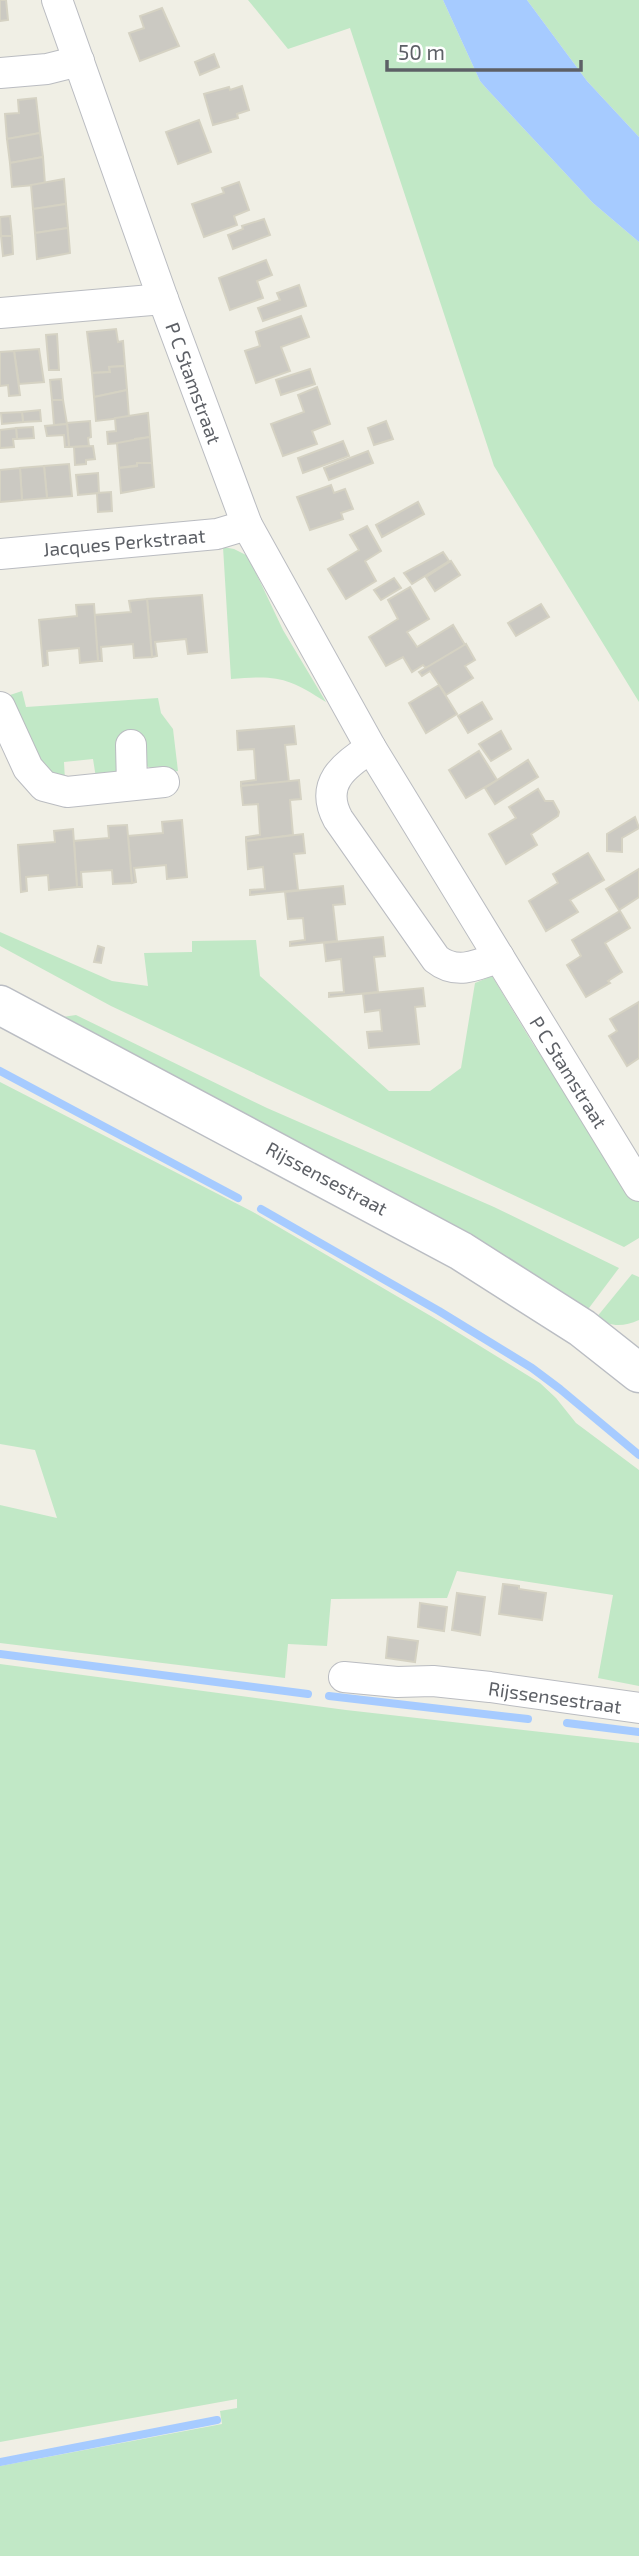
<svg xmlns="http://www.w3.org/2000/svg" width="639" height="2556" font-family="'Exo 2',sans-serif">
<style>
.green{fill:#c1e8c6}
.water{fill:#a6cbff}
.lines{fill:none;stroke-linecap:round;stroke-linejoin:round}
.stream{stroke:#a6cbff;stroke-width:8}
.building{fill:#cbc9c2;stroke:#d5d2c3;stroke-width:2}
.minor-casing{stroke:#babcc1;stroke-width:32}
.secondary-casing{stroke:#babdc3;stroke-width:41}
.minor{stroke:#fff;stroke-width:30}
.secondary{stroke:#fff;stroke-width:38}
.labels{text-anchor:middle;dominant-baseline:central;stroke-width:5;stroke-linejoin:round;paint-order:stroke}
.street-label{font-size:19px;fill:#5d6066;stroke:#fff}
</style>
<rect width="100%" height="100%" fill="#f0efe5"/>
<g class="green">
<path d="M248,0H443L480,81L486,88L593,203L639,242V702L494,466L350,28L288,49Z"/>
<path d="M527,0H639V137L587,81Z"/>
<path d="M223,547L234,549L248,556L283,630L326,702C287,677 277,675 231,679Z"/>
<path d="M22,691L26,707L158,698L161,713L173,729L178,771L159,773L145,765L118,768L115,772L96,778L93,759L64,762L65,781L45,774L7,696Z"/>
<path d="M0,932L112,981L148,986L144,953L192,952V941L256,940L260,976L389,1091H430L461,1068L475,983L492,976L533,1044L639,1200V1238L624,1247L111,1006L0,946Z"/>
<path d="M76,1015L267,1108L494,1207L619,1268L586,1312L56,1018Z"/>
<path d="M0,1082L253,1212L441,1322L540,1383L556,1398L576,1423L639,1470V1686L598,1678L613,1595L457,1571L447,1598L331,1599L327,1646L288,1644L285,1678L0,1643V1505L57,1518L35,1450L0,1444Z"/>
<path d="M632,1274L639,1277V1320C623,1327 611,1327 596,1318Z"/>
<path d="M0,1664L346,1710L639,1743V2556H0V2466L222,2424L220,2411L237,2408V2399L0,2442Z"/>
</g>
<path class="water" d="M443,0H527L587,81L639,137V242L593,203L486,88L480,81Z"/>
<g class="lines">
<g class="stream">
<path d="M0,1071L238,1198"/>
<path d="M261,1209L439,1311L532,1368L560,1389L639,1455"/>
<path d="M0,1654L308,1694"/>
<path d="M329,1696L528,1719"/>
<path d="M567,1723L639,1732"/>
<path d="M0,2462L217,2420"/>
</g>
</g>
<g class="building">
<path d="M0,0H6L8,20L0,21Z"/>
<path d="M162,8L179,46L140,61L129,33L144,28L140,16Z"/>
<path d="M214,54L219,67L200,75L195,62Z"/>
<path d="M242,86L249,110L237,114L238,118L213,125L204,94L229,87L230,90Z"/>
<path d="M36,98L40,133L7,139L5,114L19,113L18,100Z"/>
<path d="M199,120L211,152L178,164L166,132Z"/>
<path d="M40,133L43,157L10,163L7,139Z"/>
<path d="M43,157L45,184L12,187L10,163Z"/>
<path d="M64,179L66,204L33,209L31,185Z"/>
<path d="M239,182L249,210L234,216L237,225L204,237L192,204L224,193L222,188Z"/>
<path d="M66,204L68,228L35,233L33,209Z"/>
<path d="M10,216L12,236H1L0,217Z"/>
<path d="M264,219L270,235L233,249L228,235L243,229L242,226Z"/>
<path d="M68,228L70,253L37,259L35,233Z"/>
<path d="M1,236H12L13,254L3,256Z"/>
<path d="M266,260L272,275L257,281L263,298L230,310L219,278Z"/>
<path d="M299,285L306,306L263,321L258,308L280,300L277,293Z"/>
<path d="M301,316L309,337L281,347L290,371L256,383L245,351L260,346L256,332Z"/>
<path d="M116,329L118,342L123,341L125,366L109,367L110,372L92,373L87,332Z"/>
<path d="M57,334L59,370H49L46,335Z"/>
<path d="M39,349L44,382L19,384L14,351Z"/>
<path d="M14,351L20,395L9,396L8,385L0,386V352Z"/>
<path d="M125,366L127,390L94,397L92,373L110,372L109,367Z"/>
<path d="M310,369L315,384L281,395L276,380Z"/>
<path d="M61,379L63,400H52L50,380Z"/>
<path d="M317,387L330,424L312,431L317,444L283,456L271,424L304,412L298,395Z"/>
<path d="M127,390L129,417L96,421L94,397Z"/>
<path d="M52,400H63L67,424L54,425Z"/>
<path d="M40,410L41,421L23,422L22,412Z"/>
<path d="M22,412L23,422L2,424L1,413Z"/>
<path d="M148,413L150,437L135,439V442L108,444L107,432L116,431L115,418Z"/>
<path d="M90,421L91,437L88,438L89,446L69,447L67,423Z"/>
<path d="M386,421L393,439L374,445L368,428Z"/>
<path d="M67,424L69,447H65L64,435L47,436L45,426Z"/>
<path d="M33,427L34,438L17,439L16,428Z"/>
<path d="M16,428L17,439H13L14,447L0,448V430Z"/>
<path d="M150,437L152,463L119,468L117,443Z"/>
<path d="M343,441L349,456L303,473L298,458Z"/>
<path d="M93,446L95,459L86,460V464L75,465L74,447Z"/>
<path d="M368,451L373,463L329,480L324,468Z"/>
<path d="M137,463H152L154,487L121,493L119,468L137,466Z"/>
<path d="M69,464L72,496L47,498L44,466Z"/>
<path d="M44,466L47,498L22,500L20,468Z"/>
<path d="M20,468L22,500L0,502V470Z"/>
<path d="M98,473L99,493L78,495L76,475Z"/>
<path d="M331,485L334,493L345,489L353,509L341,513L343,519L310,530L297,497Z"/>
<path d="M111,492L112,511L98,512L97,493Z"/>
<path d="M418,502L424,514L382,537L376,525Z"/>
<path d="M367,526L381,551L365,561L376,581L346,599L328,569L359,550L350,535Z"/>
<path d="M443,552L449,561L412,584L404,573Z"/>
<path d="M451,561L460,575L435,591L426,577Z"/>
<path d="M394,578L401,588L381,600L374,590Z"/>
<path d="M410,587L429,619L407,632L417,647L453,625L465,645L426,668L423,665L412,672L403,657L386,666L369,637L398,619L388,600Z"/>
<path d="M202,595L207,652L188,654L186,639L155,642L157,656L152,657L147,599Z"/>
<path d="M147,599L152,657L134,658L133,644L101,647L102,661H98L94,615L131,612L129,601Z"/>
<path d="M94,604L98,661L80,663L79,648L47,651L48,665L43,666L39,620L77,616L76,605Z"/>
<path d="M541,604L549,617L516,636L508,623Z"/>
<path d="M466,644L475,660L465,666L473,678L446,695L430,671L422,676L419,672Z"/>
<path d="M439,685L457,714L426,733L409,703Z"/>
<path d="M482,702L492,719L468,733L458,716Z"/>
<path d="M294,726L296,744L285,745L289,782L241,786V782L256,780L254,749L238,750L237,731Z"/>
<path d="M501,731L511,749L491,761L479,744Z"/>
<path d="M479,751L497,780L466,798L449,770Z"/>
<path d="M528,760L538,777L495,804L485,788Z"/>
<path d="M299,780L301,799L290,800L293,835L246,841V837L260,835L258,804L243,805L241,786Z"/>
<path d="M538,789L545,801H553L559,812L558,816L531,834L537,845L506,864L489,834L516,818L509,807Z"/>
<path d="M635,817L639,828L622,838V852L607,851V834Z"/>
<path d="M182,820L187,877L167,879L166,865L134,868L136,882L132,883L128,836L163,833L162,822Z"/>
<path d="M127,825L132,883L113,884L112,870L81,872L82,887H77L74,841L109,838L108,826Z"/>
<path d="M73,829L77,887L49,890L48,875L26,877L27,891L21,892L18,845L55,842L54,831Z"/>
<path d="M303,834L305,853L294,854L298,890L250,895V890L265,889L263,867L248,869L246,841Z"/>
<path d="M588,853L604,880L570,900L578,912L546,931L529,901L558,883L553,874Z"/>
<path d="M639,869V897L619,910L606,889Z"/>
<path d="M343,886L345,904L333,905L337,941L290,946V942L305,940L303,918L288,919L285,892Z"/>
<path d="M620,911L630,928L605,943L622,972L608,981L610,983L586,997L567,965L581,956L572,940Z"/>
<path d="M383,937L385,956L374,957L378,992L329,997V993L344,992L341,959L326,961L324,943Z"/>
<path d="M98,946L104,948L101,963L94,962Z"/>
<path d="M423,988L425,1006L415,1007L419,1044L369,1048L367,1032L382,1031L380,1010L365,1012L363,994Z"/>
<path d="M639,1002V1058L627,1066L609,1036L617,1031L610,1019Z"/>
<path d="M503,1584L519,1586V1589L546,1593L542,1620L499,1614Z"/>
<path d="M457,1593L485,1597L480,1635L452,1630Z"/>
<path d="M420,1603L447,1607L444,1631L418,1627Z"/>
<path d="M388,1637L418,1641L415,1662L386,1658Z"/>
</g>
<g class="lines">
<defs>
<g id="minor">
<path d="M57,0L163,299L247,525L371,748L639,1186"/>
<path d="M0,73L47,69L79,61"/>
<path d="M0,313L163,299"/>
<path d="M0,554L217,534L247,525"/>
<path d="M0,707L28,768L44,786L67,792L164,782"/>
<path d="M131,745L132,785"/>
<path d="M371,748C344,765 319,784 338,819L436,959C456,975 476,966 499,957"/>
<path d="M344,1677L397,1682L433,1681L490,1687L639,1708"/>
</g>
<path id="secondary" d="M0,1005L461,1251L582,1328L639,1373"/>
</defs>
<use href="#minor" class="minor-casing"/>
<use href="#secondary" class="secondary-casing"/>
<use href="#minor" class="minor"/>
<use href="#secondary" class="secondary"/>
</g>
<g class="labels">
<g class="street-label">
<text transform="translate(194 383) rotate(70)">P C Stamstraat</text>
<text transform="translate(124 542) rotate(-5)">Jacques Perkstraat</text>
<text transform="translate(569 1072) rotate(58)">P C Stamstraat</text>
<text transform="translate(327 1178) rotate(28)">Rijssensestraat</text>
<text transform="translate(555 1697) rotate(8)">Rijssensestraat</text>
</g>
</g>
<path d="M387 60v10h194v-10" fill="none" stroke="#5d6066" stroke-width="3.5"/>
<text x="398" y="60" font-size="21" fill="#5d6066" stroke="#ffffff" stroke-width="5" paint-order="stroke">50 m</text>
</svg>
